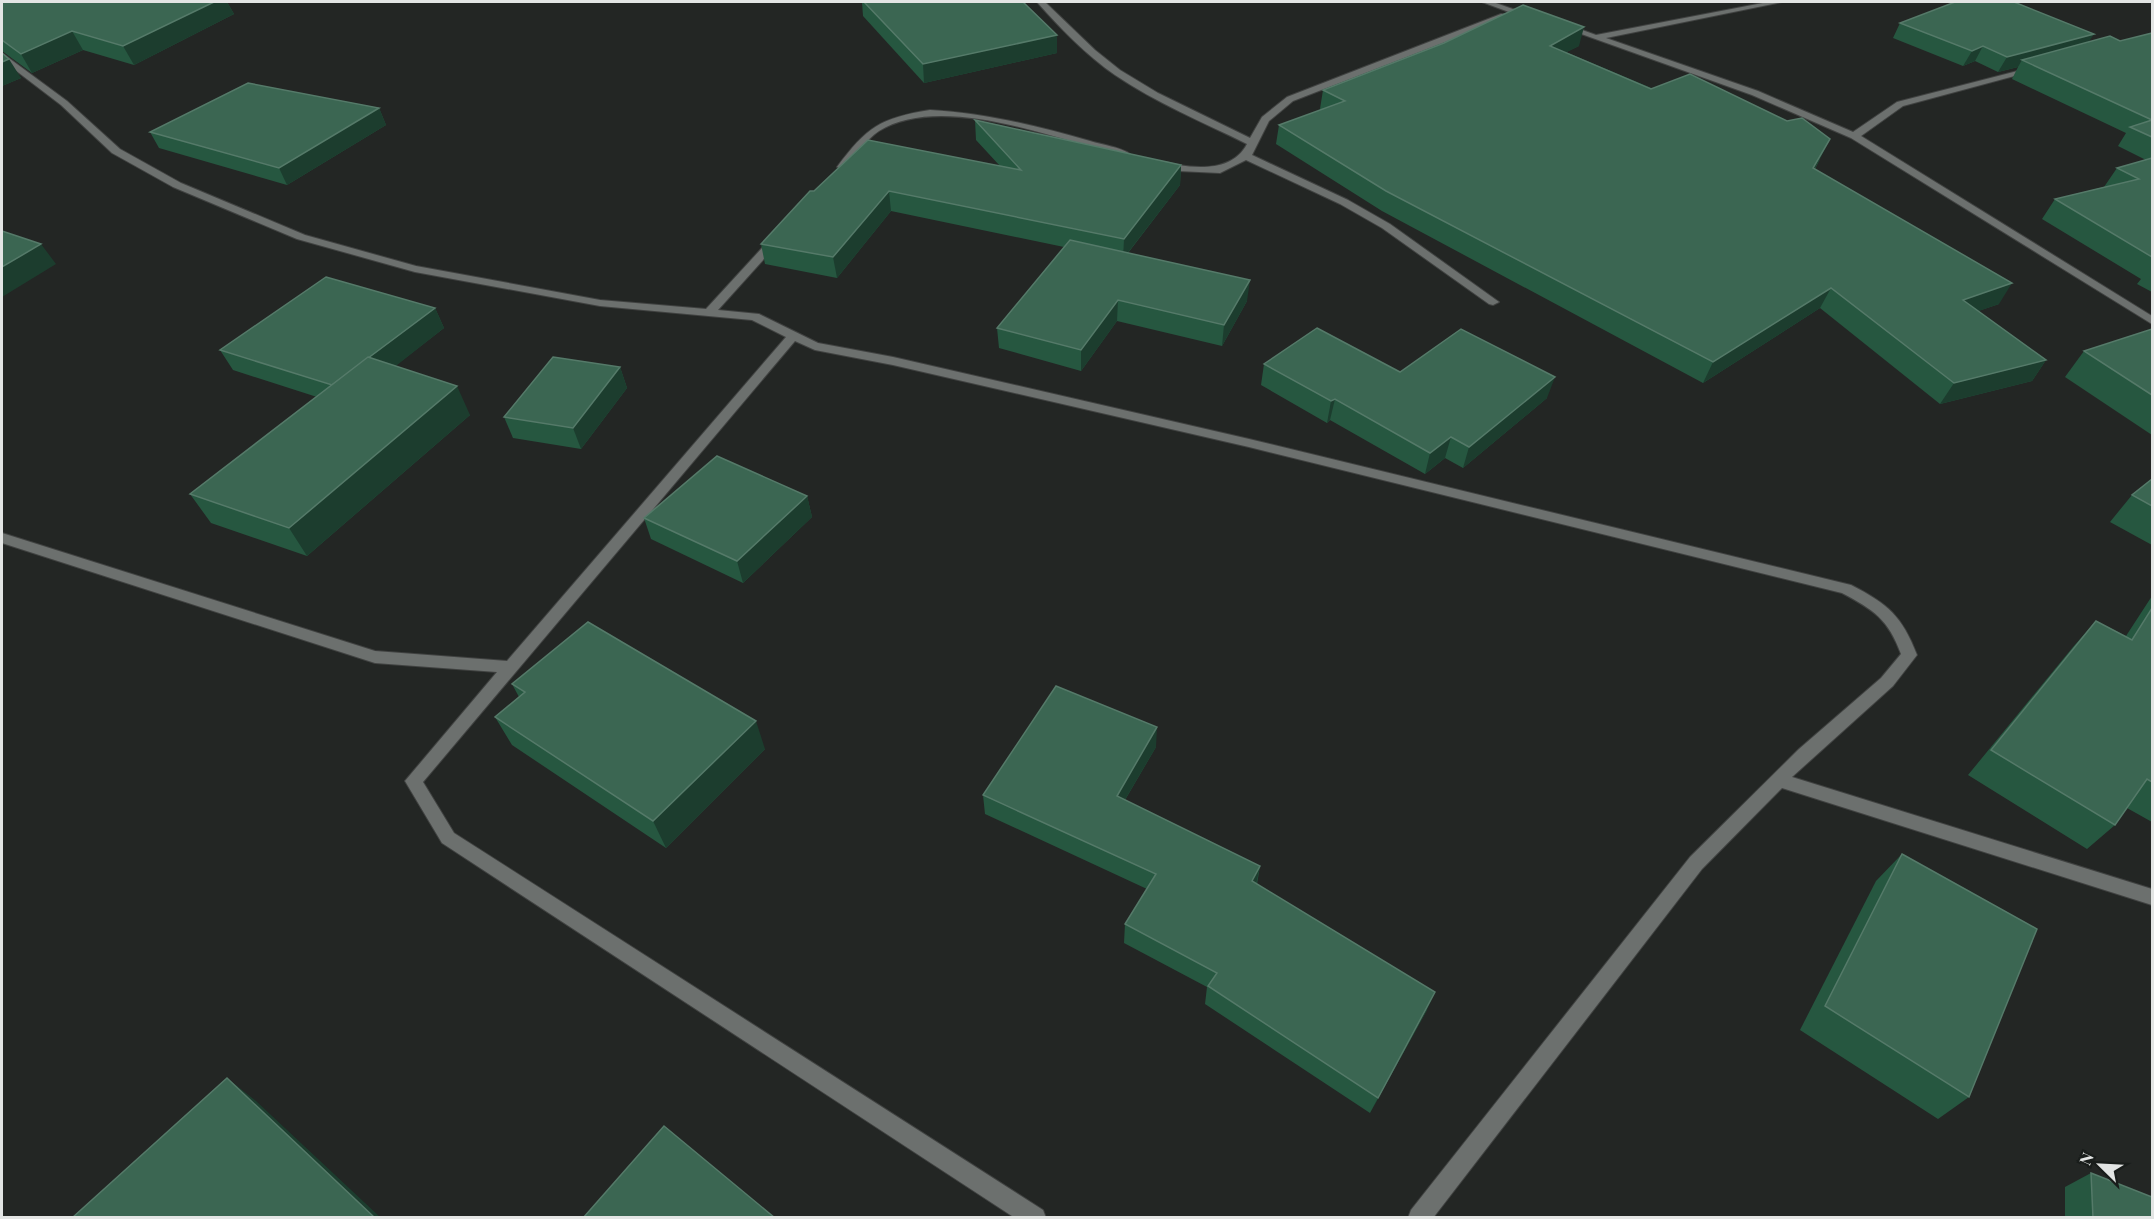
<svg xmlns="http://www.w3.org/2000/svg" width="2154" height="1219" font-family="'Playfair Display',serif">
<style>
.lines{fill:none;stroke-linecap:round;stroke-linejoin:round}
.street-casing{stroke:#404241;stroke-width:2}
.street{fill:#6c706e;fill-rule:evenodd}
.wall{fill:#265740}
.shaded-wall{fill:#1c3d2e}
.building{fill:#3b6652;stroke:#557a69;stroke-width:1.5}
</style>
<rect width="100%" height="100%" fill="#232624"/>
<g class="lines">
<defs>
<g id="street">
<path d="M1037,2H1045L1095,50L1120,70L1158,93L1250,138L1262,117L1287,97L1501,14H1507V18L1293,101L1269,121L1252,155L1348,200L1390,224L1499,302L1493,305L1489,304L1382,228L1340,204L1246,160L1220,173L1178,171L1159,166V162C1166,161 1172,164 1178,165C1204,169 1234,169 1247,144C1203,122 1156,103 1115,75C1086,55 1060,28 1037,2Z"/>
<path d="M1482,2H1493L1524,13L1517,15Z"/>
<path d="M1768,2H1782L1606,38L1758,91L1853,132L1897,102L2037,66V70L1903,106L1861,136L2152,316V324L1851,138L1752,95L1559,26L1563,23L1596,35Z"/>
<path d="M2,53L67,101L120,149L181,183L305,235L416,266L600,300L706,309L773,236H781V240L718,310L759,314L818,343L893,357L1249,439L1851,585C1888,604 1902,616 1917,655L1893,686L1792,777L2152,889V905L1782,788L1702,869L1433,1218H1408L1411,1210L1690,857L1799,749L1881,678L1901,654C1888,619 1874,610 1842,593L1249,447L893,365L815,350L795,341L423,782L454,833L1043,1210L1046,1218H1015L442,843L405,781L497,672L375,663L2,543V533L375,651L507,661L786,337L752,320L600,306L415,272L297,239L173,187L112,153L61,105L2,60Z"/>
<path d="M930,110C985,113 1037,126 1090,141C1103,145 1120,147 1130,154L1125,157C1059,140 942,92 879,131C865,140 856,157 846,169L837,167C867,127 880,118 930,110Z"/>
</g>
</defs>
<use href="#street" class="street-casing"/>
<use href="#street" class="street"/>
</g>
<g class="wall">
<path d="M2,2H227L234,14L134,65L83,50L32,73L2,51V53L21,78L2,86Z"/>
<path d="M862,2H1023L1057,53L924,83L863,16Z"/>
<path d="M1900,23L2088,42L2120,41L2152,33V292L2137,284L2141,279L2042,219L2055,199L2104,187L2117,168L2146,160L2118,146L2126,133L2012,79L2018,67L1998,72L1975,61L1963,66L1893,38Z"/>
<path d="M1579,46L1566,52L1820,159L1815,169L1999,304L1978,311L2046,360L2032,381L1940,404L1820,308L1703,383L1382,211L1276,144L1279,125L1321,110L1320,109L1323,90Z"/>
<path d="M379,108L386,125L287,185L159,148L150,132Z"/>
<path d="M975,120L1181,165L1180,185L1128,253L1247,301L1222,346L1117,321L1081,371L999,348L997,328L1064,247L891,211L837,278L765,264L761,244L814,191L1000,166L976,140Z"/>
<path d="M435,308L444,328L395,366L470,415L307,556L211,523L190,494L317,397L233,370L220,350Z"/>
<path d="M2152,329V435L2065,377L2084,351Z"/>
<path d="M1264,364L1400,372L1547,398L1463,468L1445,458L1425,474L1330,420L1327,423L1261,385Z"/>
<path d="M620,367L627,388L581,449L513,438L504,417Z"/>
<path d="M2152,479V545L2110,522L2132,495Z"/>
<path d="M807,496L812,517L743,583L651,539L644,518Z"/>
<path d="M2152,596V822L2127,808L2115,825L2087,849L1968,775L2073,647L2096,621L2126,636Z"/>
<path d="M512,684L765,749L666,848L512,745L495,717L519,697Z"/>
<path d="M1156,747L1125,800L1260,866L1257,884L1427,1010L1370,1113L1205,1004L1207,987L1124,943L1125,924L1147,889L985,814L983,795Z"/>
<path d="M1902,854L1969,1097L1938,1119L1800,1030L1876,881Z"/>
<path d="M2091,1173L2152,1218H2065V1187Z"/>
</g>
<g class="shaded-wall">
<path d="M214,2H227L234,14L134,65L123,46Z"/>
<path d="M1584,27L1579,46L1544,64L1550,46Z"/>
<path d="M72,31L83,50L32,73L21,54Z"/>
<path d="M2094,34L2084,49L2022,60L2018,67L1998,72L2007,57Z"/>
<path d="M1057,35V53L924,83L923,64Z"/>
<path d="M1983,46L1975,61L1963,66L1972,51Z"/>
<path d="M9,59L21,78L2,86V62Z"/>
<path d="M379,108L386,125L287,185L279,168Z"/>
<path d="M1830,139L1820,159L1804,187L1813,168Z"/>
<path d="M1181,165L1180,185L1123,259L1124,239Z"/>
<path d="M889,191L891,211L837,278L833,257Z"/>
<path d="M41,244L56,264L2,297V267Z"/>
<path d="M1250,280L1247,301L1222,346L1224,325Z"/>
<path d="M2012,283L1999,304L1950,321L1963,300Z"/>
<path d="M1831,288L1820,308L1703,383L1713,362Z"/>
<path d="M1118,300L1117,321L1081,371V350Z"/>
<path d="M435,308L444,328L345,406L333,385Z"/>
<path d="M2046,360L2032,381L1940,404L1954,383Z"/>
<path d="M620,367L627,388L581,449L573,428Z"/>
<path d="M1555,377L1547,398L1463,468L1469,447Z"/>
<path d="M457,386L470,415L307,556L289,528Z"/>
<path d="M1335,399L1330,420L1327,423L1331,401Z"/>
<path d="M1451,437L1445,458L1425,474L1430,453Z"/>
<path d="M807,496L812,517L743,583L737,561Z"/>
<path d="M756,721L765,749L666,848L653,821Z"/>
<path d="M1157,727L1156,747L1116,815L1117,796Z"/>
<path d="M1260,866L1256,885L1252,881Z"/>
<path d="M1435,992L1427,1010L1370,1113L1378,1098Z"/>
<path d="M227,1078L256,1101L381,1218H375Z"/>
</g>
<g class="building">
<path d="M2,2H214L123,46L72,31L21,54L2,40Z"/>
<path d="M864,2H1023L1057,35L923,64Z"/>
<path d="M1955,2H2014L2094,34L2007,57L1983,46L1972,51L1900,23Z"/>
<path d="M1523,5L1584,27L1550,46L1651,89L1690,74L1787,121L1802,118L1830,139L1813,168L2012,283L1963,300L2046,360L1954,383L1831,288L1713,362L1386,191L1279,125L1345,101L1323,90L1444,43Z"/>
<path d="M2152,33V137L2130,127L2152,120L2022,60L2110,36L2120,41Z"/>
<path d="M2,53L9,59L2,62Z"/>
<path d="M248,83L379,108L279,168L150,132Z"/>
<path d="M975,120L1181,165L1124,239L889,191L833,257L761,244L810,191H814L868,140L1021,170Z"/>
<path d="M2152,158V257L2055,199L2139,179L2117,168Z"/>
<path d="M2,231L41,244L2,267Z"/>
<path d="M1070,240L1250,280L1224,325L1118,300L1081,350L997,328Z"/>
<path d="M326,277L435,308L332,385L220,350Z"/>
<path d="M1317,328L1400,372L1461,329L1555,377L1469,447L1451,437L1430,453L1335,399L1331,401L1264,364Z"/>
<path d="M2152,329V395L2084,351Z"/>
<path d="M368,357L457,386L289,528L190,494Z"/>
<path d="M553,357L620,367L573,428L504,417Z"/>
<path d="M717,456L807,496L737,561L644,518Z"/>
<path d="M2152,479V506L2132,495Z"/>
<path d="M2152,608V782L2147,779L2115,825L1991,750L2096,621L2132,640Z"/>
<path d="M588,622L756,721L653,821L495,717L525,692L512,684Z"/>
<path d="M1056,686L1157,727L1117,796L1260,866L1252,881L1435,992L1378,1098L1208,986L1217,973L1125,924L1156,874L983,795Z"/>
<path d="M1902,854L2037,929L1969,1097L1825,1006Z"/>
<path d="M227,1078L375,1218H72Z"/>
<path d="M664,1126L775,1218H583Z"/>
<path d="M2091,1173L2152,1197V1218H2093Z"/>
</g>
<rect width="2154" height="1219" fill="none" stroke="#e3e5e4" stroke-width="6"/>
<g transform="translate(2100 1165) rotate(294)" stroke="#191d1b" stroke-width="4.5" paint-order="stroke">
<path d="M0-4.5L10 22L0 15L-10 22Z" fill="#e3e5e4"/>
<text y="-9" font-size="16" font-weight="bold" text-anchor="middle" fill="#e3e5e4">N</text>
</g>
</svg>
